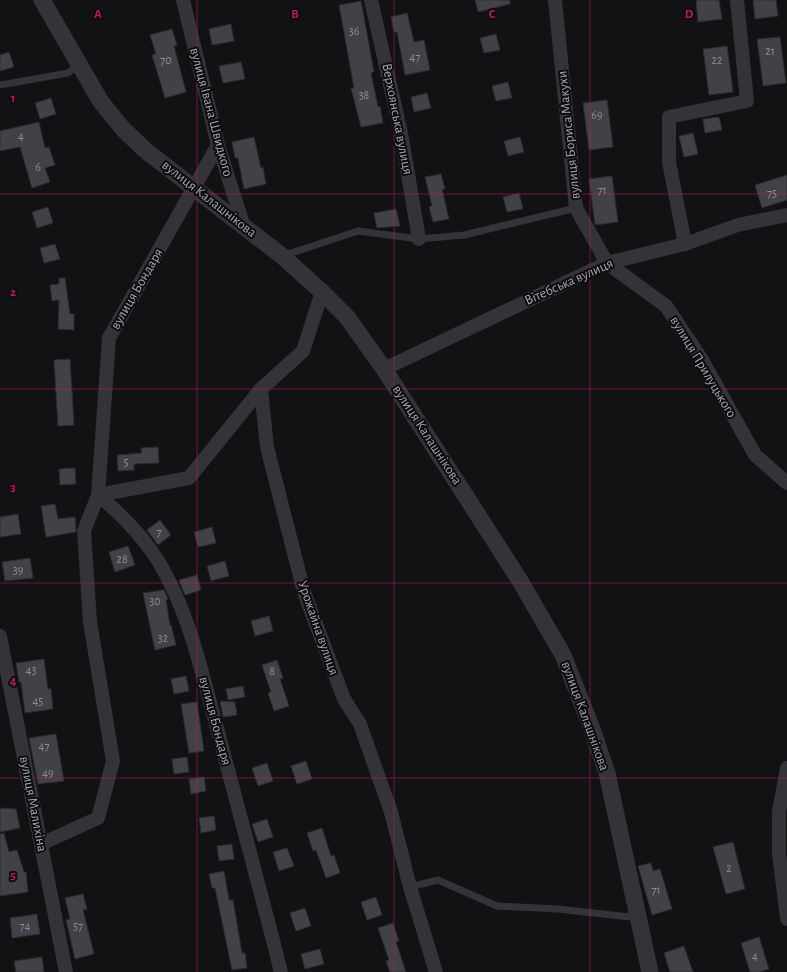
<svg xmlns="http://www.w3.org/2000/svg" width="787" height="972" font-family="'Alegreya Sans',sans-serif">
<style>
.building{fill:#414247;stroke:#2c2c2f}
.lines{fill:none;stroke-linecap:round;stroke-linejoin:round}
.service{stroke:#343438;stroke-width:7}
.minor{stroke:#343438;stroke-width:14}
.tertiary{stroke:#343438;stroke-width:17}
.grid{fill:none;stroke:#c2185b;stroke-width:1;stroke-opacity:0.55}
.labels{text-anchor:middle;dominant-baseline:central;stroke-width:4;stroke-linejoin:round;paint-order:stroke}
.number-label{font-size:12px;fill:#8c8e98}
.street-label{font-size:14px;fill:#a5a8b3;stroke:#0d0d0f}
.grid-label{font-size:13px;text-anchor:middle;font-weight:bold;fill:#c2185b;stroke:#0d0d0f;stroke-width:4;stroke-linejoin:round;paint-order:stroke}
</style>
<rect width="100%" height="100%" fill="#121214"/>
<g class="building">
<path d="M475,0H510V4L478,12Z"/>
<path d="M696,0H719L722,19L698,22Z"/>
<path d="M753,0H776L778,16L755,19Z"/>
<path d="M361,1L374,72L371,73L378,107L380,106L383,123L361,127L351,88H354L339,5Z"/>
<path d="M407,13L414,42L424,40L430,70L405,75L397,32H394L391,17Z"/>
<path d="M231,24L234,41L212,45L209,29Z"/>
<path d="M172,29L177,45L174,46L186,92L165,98L152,55L156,54L150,35Z"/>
<path d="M496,34L500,50L484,53L480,38Z"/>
<path d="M780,37L786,83L763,86L757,39Z"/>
<path d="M727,46L733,92L709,95L703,49Z"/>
<path d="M9,52L14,67L0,71V55Z"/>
<path d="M241,62L245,79L223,83L219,66Z"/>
<path d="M508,82L512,98L496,101L492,86Z"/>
<path d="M427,93L431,108L414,112L411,97Z"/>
<path d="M51,98L56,114L40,119L35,103Z"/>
<path d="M607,100L613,147L589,150L583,103Z"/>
<path d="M719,117L722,130L705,133L703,119Z"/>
<path d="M39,122L45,148L49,147L55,165L45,168L50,182L32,188L20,147L0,151V131Z"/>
<path d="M693,133L698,154L684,157L679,136Z"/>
<path d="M254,137L261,168L263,167L266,184L244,189L238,158H235L232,142Z"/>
<path d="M520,137L524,152L508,156L504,141Z"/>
<path d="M441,174L445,189H442L449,219L433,222L429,207L432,206L425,177Z"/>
<path d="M787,175V200L762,208L755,185Z"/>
<path d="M612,176L618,222L595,225L589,179Z"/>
<path d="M519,193L523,209L507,212L503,197Z"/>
<path d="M48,207L53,223L37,228L32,212Z"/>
<path d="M396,209L400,226L377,228L374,213Z"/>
<path d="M55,244L60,259L44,263L40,248Z"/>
<path d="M59,278H65L70,314H74V330L58,329L59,300L52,301L50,285L59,284Z"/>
<path d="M70,359L74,425L58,426L54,360Z"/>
<path d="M158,447L159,463L134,464V470L118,471L117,455L142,453L141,448Z"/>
<path d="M75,468L76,484L60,485L59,469Z"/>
<path d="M55,504L58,519L75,517L76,532L46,537L41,506Z"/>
<path d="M18,514L21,534L0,537V517Z"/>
<path d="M160,520L171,535L158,545L147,530Z"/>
<path d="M212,527L216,543L198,547L194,532Z"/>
<path d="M128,546L135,565L115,572L109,552Z"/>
<path d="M30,558L33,578L5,581L2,562Z"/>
<path d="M225,561L229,576L211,581L207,566Z"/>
<path d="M197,575L201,590L185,595L179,580Z"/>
<path d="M164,590L168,599L166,600L170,626L171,625L176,645L155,650L143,593Z"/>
<path d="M269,616L273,631L255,636L251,621Z"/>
<path d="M44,659L48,689H51L53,709L25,713L21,682H19L16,663Z"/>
<path d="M277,660L283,678L280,679L289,706L274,711L268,693L271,692L262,665Z"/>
<path d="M186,676L189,691L174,694L171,679Z"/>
<path d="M243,686L245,697L228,700L226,689Z"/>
<path d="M220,701L235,702L237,715L223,717Z"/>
<path d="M197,702L204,751L189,753L181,704Z"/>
<path d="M56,734L64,781L38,784L29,738Z"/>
<path d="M187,757L189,772L174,774L172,759Z"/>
<path d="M306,761L312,779L297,784L291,766Z"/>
<path d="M267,763L273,781L258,786L252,768Z"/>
<path d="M204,777L206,791L191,794L189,779Z"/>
<path d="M0,808L16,809L20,828L0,832Z"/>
<path d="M214,816L216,830L201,833L199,818Z"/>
<path d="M267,819L273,837L258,842L252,824Z"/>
<path d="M322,828L331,856L334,855L340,873L326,878L316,850L313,851L307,833Z"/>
<path d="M4,833L9,852L17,850L24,872H26L28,892L0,896V834Z"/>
<path d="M733,842L745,889L726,894L713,847Z"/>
<path d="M232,844L234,859L219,861L217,846Z"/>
<path d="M287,848L294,866L279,871L273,852Z"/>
<path d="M651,863L653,871L660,869L672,909L652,915L638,866Z"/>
<path d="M224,871L229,900H233L242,953H245L247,968L232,970L215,888H212L209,874Z"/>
<path d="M83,894L87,909L83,910L94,954L75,959L66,920L70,919L65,898Z"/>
<path d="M376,897L382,915L367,920L361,902Z"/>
<path d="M305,908L311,926L296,931L290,913Z"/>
<path d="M37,914L40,934L12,938L10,918Z"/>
<path d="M393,923L399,941L396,942L406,972H390L386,961L389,960L378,928Z"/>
<path d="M759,937L769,969L759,972H750L741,943Z"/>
<path d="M684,946L693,972H670L664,953Z"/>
<path d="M320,949L324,964L305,969L301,954Z"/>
<path d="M42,957L44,972H16L14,961Z"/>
</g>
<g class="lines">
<g class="service">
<path d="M0,85L68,73L79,64"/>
<path d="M282,256L358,231L419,239L464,235L576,208"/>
<path d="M410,887L438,880L497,906L558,909L639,918"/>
</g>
<g class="minor">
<path d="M183,0L218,145L243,224"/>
<path d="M371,0L401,133L419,239"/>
<path d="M555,0L576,208L607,263L666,306L702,360L755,455L787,483"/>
<path d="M218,145L109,338L98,495C122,515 144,537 160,564C189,613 201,670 216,724C238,806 260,889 281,972"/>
<path d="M685,244L669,162V117L747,101L737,0"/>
<path d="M322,292L303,351L261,389L267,447L304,592L344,699L360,724L391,812L410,887L436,972"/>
<path d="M384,369L607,263L685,244L738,225L787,215"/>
<path d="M0,636L66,972"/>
<path d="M787,768L779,812V854L787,919"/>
<path d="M41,844L98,818L113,761L90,622L84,531L98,495L189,478L261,389"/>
</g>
<path class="tertiary" d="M42,0L101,102L123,129L145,150L282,256L322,292L347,317L384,369L519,579L563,655L592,729L607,773L650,972"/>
</g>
<path class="grid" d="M197,0V972M394,0V972M590,0V972M0,194H787M0,389H787M0,583H787M0,778H787"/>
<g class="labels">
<g class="number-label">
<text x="354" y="31">36</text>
<text x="770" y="51">21</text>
<text x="415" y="57">47</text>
<text x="166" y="60">70</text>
<text x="717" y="60">22</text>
<text x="364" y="95">38</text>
<text x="597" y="115">69</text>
<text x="21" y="136">4</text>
<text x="38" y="167">6</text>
<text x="602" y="190">71</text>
<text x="772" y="193">75</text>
<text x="126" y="462">5</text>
<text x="159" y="532">7</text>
<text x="122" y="559">28</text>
<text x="18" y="570">39</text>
<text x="155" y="601">30</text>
<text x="163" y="638">32</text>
<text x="31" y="670">43</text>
<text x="272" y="671">8</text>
<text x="38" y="701">45</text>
<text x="44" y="746">47</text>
<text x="48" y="773">49</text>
<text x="729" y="868">2</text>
<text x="656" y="890">71</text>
<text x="25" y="926">74</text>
<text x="78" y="926">57</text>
<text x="755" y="956">4</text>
</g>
<g class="street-label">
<text transform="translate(211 112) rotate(75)">вулиця Івана Швидкого</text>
<text transform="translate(397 119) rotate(79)">Верхоянська вулиця</text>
<text transform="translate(569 135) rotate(-96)">вулиця Бориса Макухи</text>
<text transform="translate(209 199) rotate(38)">вулиця Калашнікова</text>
<text transform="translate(569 282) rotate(-24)">Вітебська вулиця</text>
<text transform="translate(137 289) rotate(-60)">вулиця Бондаря</text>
<text transform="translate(703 367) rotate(59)">вулиця Прилуцького</text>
<text transform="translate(427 435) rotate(57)">вулиця Калашнікова</text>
<text transform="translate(318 628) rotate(71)">Урожайна вулиця</text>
<text transform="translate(585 716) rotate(70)">вулиця Калашнікова</text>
<text transform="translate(215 721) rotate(75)">вулиця Бондаря</text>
<text transform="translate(33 804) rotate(79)">вулиця Малихіна</text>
</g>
</g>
<g class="grid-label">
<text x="98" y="18">A</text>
<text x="295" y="18">B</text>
<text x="492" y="18">C</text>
<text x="689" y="18">D</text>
<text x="13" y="102">1</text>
<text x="13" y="296">2</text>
<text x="13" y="491">3</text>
<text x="13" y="685">4</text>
<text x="13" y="879">5</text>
</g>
</svg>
